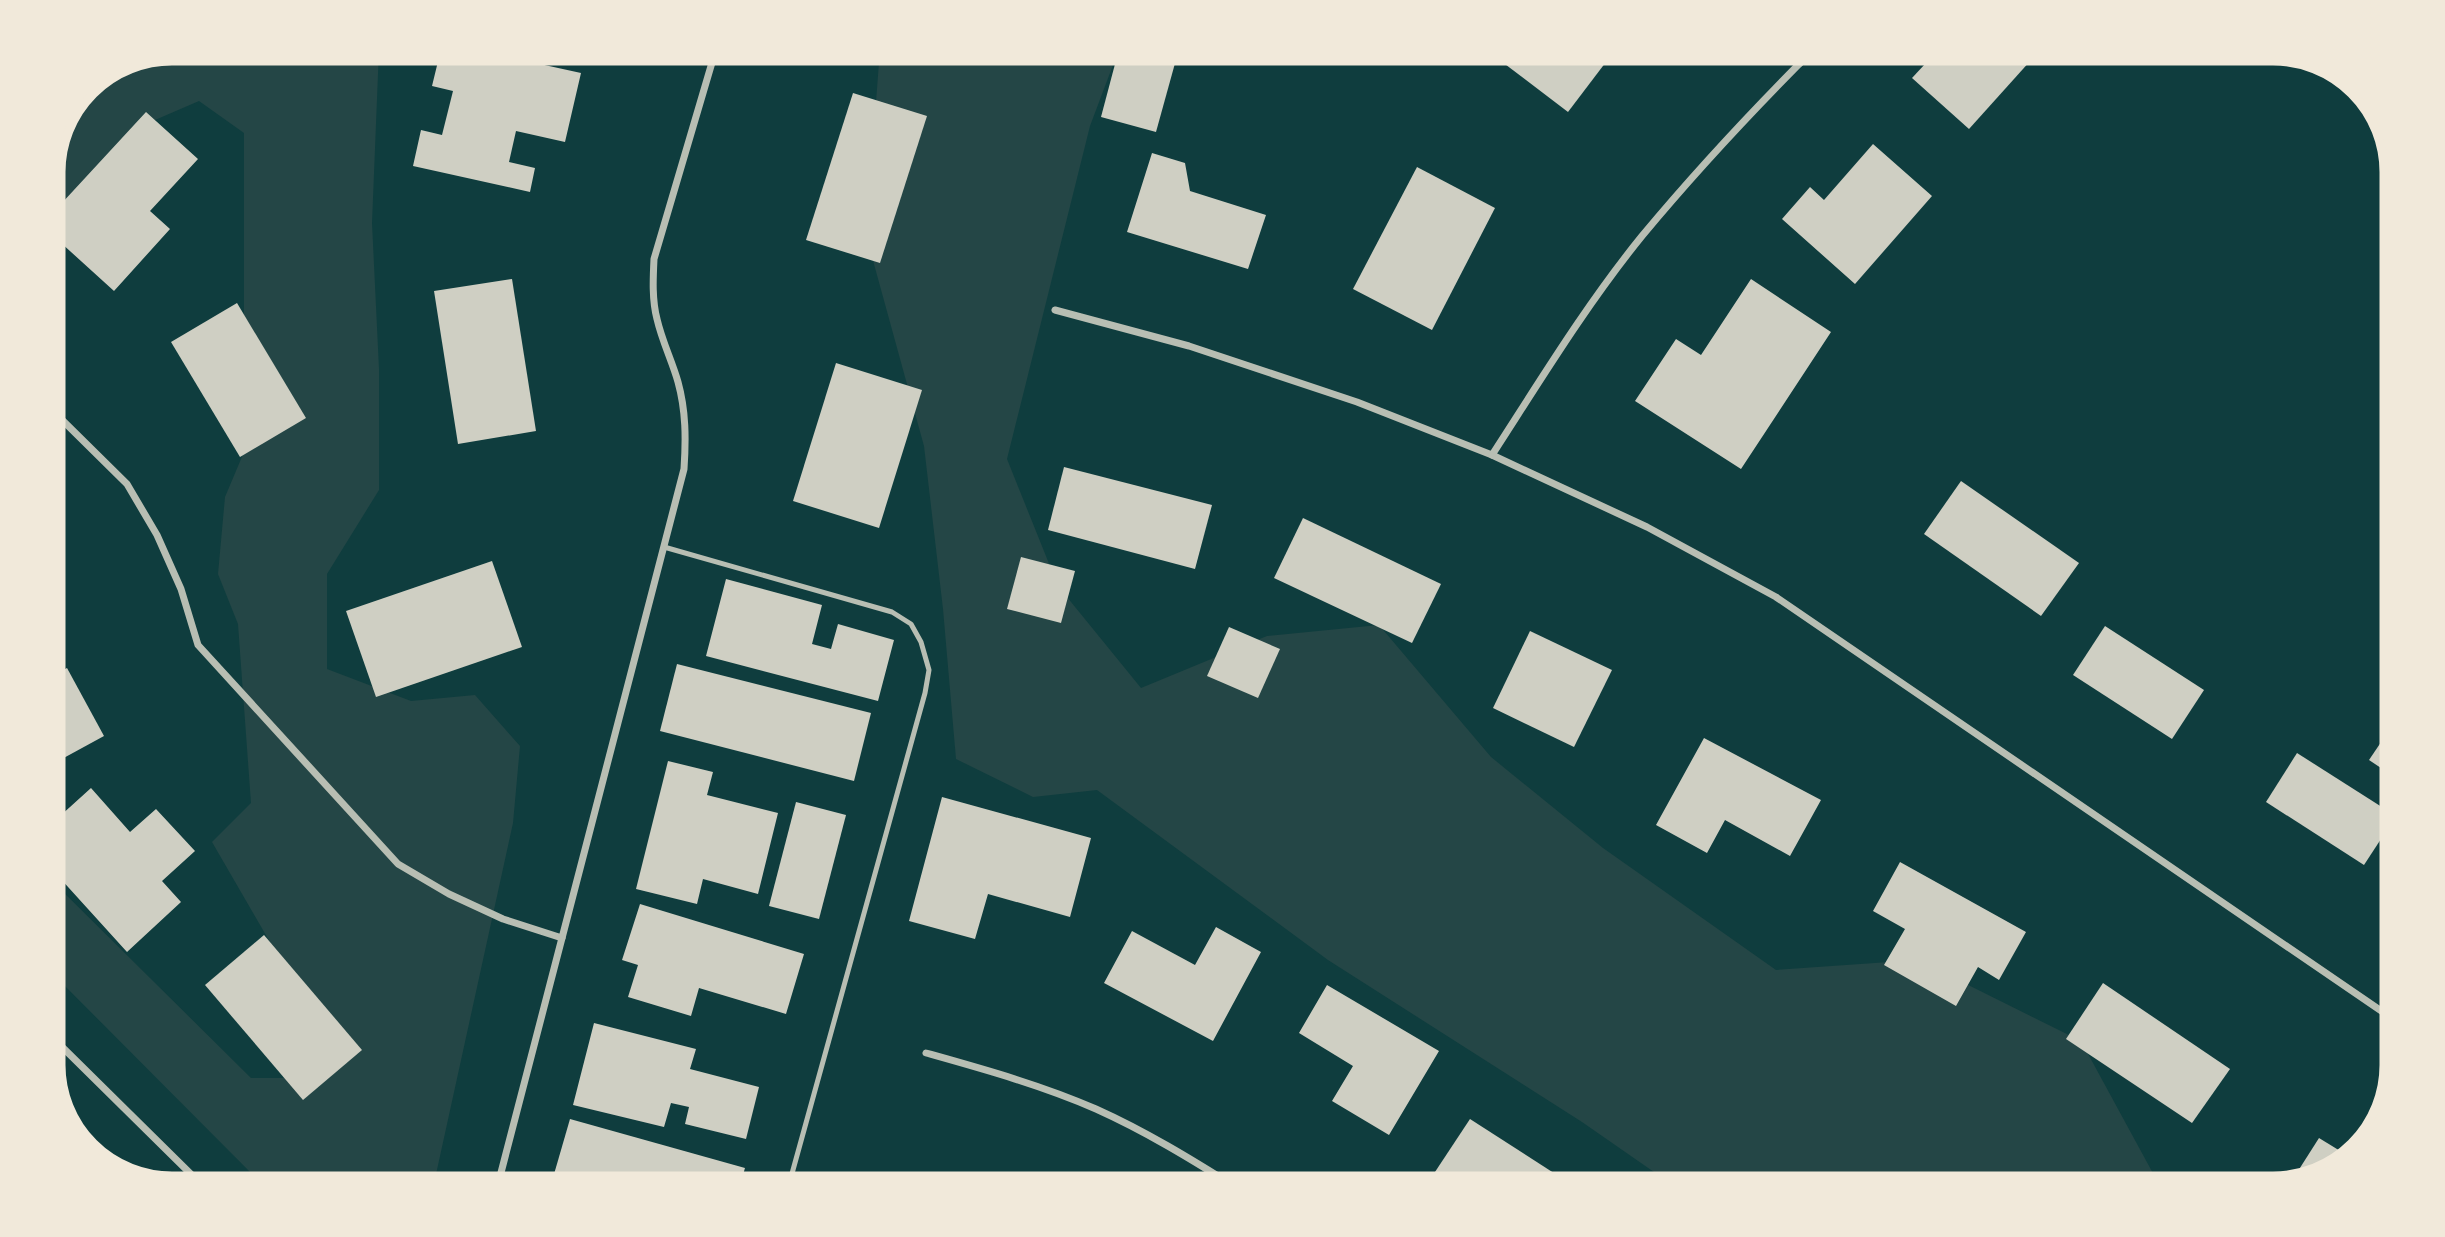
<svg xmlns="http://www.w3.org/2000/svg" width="2445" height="1237" font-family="'Zilla Slab',serif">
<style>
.green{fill:#244646}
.building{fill:#cfcfc3}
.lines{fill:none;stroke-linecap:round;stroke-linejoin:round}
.service{stroke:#b8beb3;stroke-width:5}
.minor{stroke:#b8beb3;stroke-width:7}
.rim{fill:none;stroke:#f1e9da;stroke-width:9}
</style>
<rect width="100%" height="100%" fill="#0f3d3e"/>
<g class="green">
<path d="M173,49H379L372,223L379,369V490L327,574V669L411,701L475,695L520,746L513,823L433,1188H266L49,970V878L251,1078H315L289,975L212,842L251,803L238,624L218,574L225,497L244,452V133L199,101L155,120L84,190L49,216V165L86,85L126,58Z"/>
<path d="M880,49H1119L1090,126L1007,459L1058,586L1141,688L1267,636L1379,625L1491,757L1603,848L1776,970L1918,960L2081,1041L2161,1188H1677L1582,1122L1328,960L1097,790L1033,797L956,759L943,609L924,446L866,235Z"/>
</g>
<g class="building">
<path d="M441,49H472L581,73L565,142L516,131L509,162L535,168L530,192L413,166L421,130L442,135L453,91L432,86Z"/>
<path d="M1119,49H1151L1177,56L1156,132L1101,117Z"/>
<path d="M1485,49H1597L1609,58L1568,112Z"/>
<path d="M1939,49H2041L1969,129L1912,78Z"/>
<path d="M853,93L927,116L880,263L806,240Z"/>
<path d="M146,112L198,159L150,211L170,229L114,291L49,232V217Z"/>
<path d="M1873,144L1932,196L1855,284L1782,219L1810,187L1824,200Z"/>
<path d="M1152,153L1185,163L1190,191L1266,215L1248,269L1127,232Z"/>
<path d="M1417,167L1495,208L1432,330L1353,289Z"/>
<path d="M512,279L536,431L458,444L434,291Z"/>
<path d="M1751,279L1831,332L1741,469L1635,401L1676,339L1701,355Z"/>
<path d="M237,303L306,418L240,457L171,342Z"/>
<path d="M836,363L922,390L879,528L793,501Z"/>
<path d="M1064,467L1212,505L1195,569L1048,530Z"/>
<path d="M1961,481L2079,563L2041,616L1924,534Z"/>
<path d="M1303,518L1441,584L1412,643L1274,578Z"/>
<path d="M1021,557L1075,571L1061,623L1007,609Z"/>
<path d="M492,561L522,647L376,697L346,611Z"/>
<path d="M726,579L822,605L812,644L831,649L838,624L894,640L878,701L706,656Z"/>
<path d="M2105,626L2204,690L2172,739L2073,675Z"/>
<path d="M1229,627L1280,649L1258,698L1207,676Z"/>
<path d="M1530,631L1612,670L1574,747L1493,708Z"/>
<path d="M677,664L871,713L854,781L660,731Z"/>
<path d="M67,668L104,736L49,766V678Z"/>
<path d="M2396,720V778L2369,760Z"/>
<path d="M1704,738L1821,800L1790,856L1725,820L1707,853L1656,825Z"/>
<path d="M2297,753L2396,816L2364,865L2266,802Z"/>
<path d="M668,761L713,772L707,795L778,813L758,894L703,879L697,904L636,889Z"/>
<path d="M91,788L130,832L156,809L195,851L162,881L181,902L127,952L49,866V826Z"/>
<path d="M942,797L1091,838L1070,917L988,894L975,939L909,921Z"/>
<path d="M796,802L846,815L819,919L769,906Z"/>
<path d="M1900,862L2026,932L1999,980L1978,967L1956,1006L1884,965L1905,929L1873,911Z"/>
<path d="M640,904L804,954L786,1014L699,988L691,1016L628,997L638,965L622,960Z"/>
<path d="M1216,927L1261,952L1213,1041L1104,983L1132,931L1195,965Z"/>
<path d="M264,935L362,1050L303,1100L205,985Z"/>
<path d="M2103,983L2230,1069L2192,1123L2066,1039Z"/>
<path d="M1327,985L1439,1051L1389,1135L1332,1101L1353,1066L1299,1033Z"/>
<path d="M594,1023L696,1049L690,1069L759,1087L746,1139L685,1124L689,1107L671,1103L664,1127L573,1105Z"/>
<path d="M570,1119L745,1168L739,1188H550Z"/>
<path d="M1470,1119L1574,1186L1572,1188H1446L1431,1178Z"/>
<path d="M2319,1138L2350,1157L2341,1167L2291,1182Z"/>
<path d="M873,1174L915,1187V1188H869Z"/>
</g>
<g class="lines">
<path class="service" d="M664,547L892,612L911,624L921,642L929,670L925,693L788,1188"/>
<g class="minor">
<path d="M1786,49L1800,63"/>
<path d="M1055,310L1189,346L1357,402L1492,455L1647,527L1776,597L2396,1021"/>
<path d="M49,407L127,484L157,535L181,589L198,645L398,864L449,894L503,919L562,938L684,469C686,439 686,411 678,382C672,361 662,341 657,319C652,300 653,279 654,259L716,49"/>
<path d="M1492,455C1540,381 1586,305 1642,236C1696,171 1754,109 1814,49"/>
<path d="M49,1034L205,1188"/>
<path d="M926,1053C983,1069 1041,1085 1096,1109C1145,1131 1191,1159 1237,1188"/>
<path d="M497,1188L562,938"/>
</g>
</g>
<path d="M0 0H2445V1237H0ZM172 61H2273A111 111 0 0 1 2384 172V1065A111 111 0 0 1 2273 1176H172A111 111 0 0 1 61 1065V172A111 111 0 0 1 172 61Z" fill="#f1e9da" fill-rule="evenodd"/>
<path class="rim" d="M172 61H2273A111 111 0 0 1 2384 172V1065A111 111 0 0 1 2273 1176H172A111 111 0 0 1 61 1065V172A111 111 0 0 1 172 61Z"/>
</svg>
